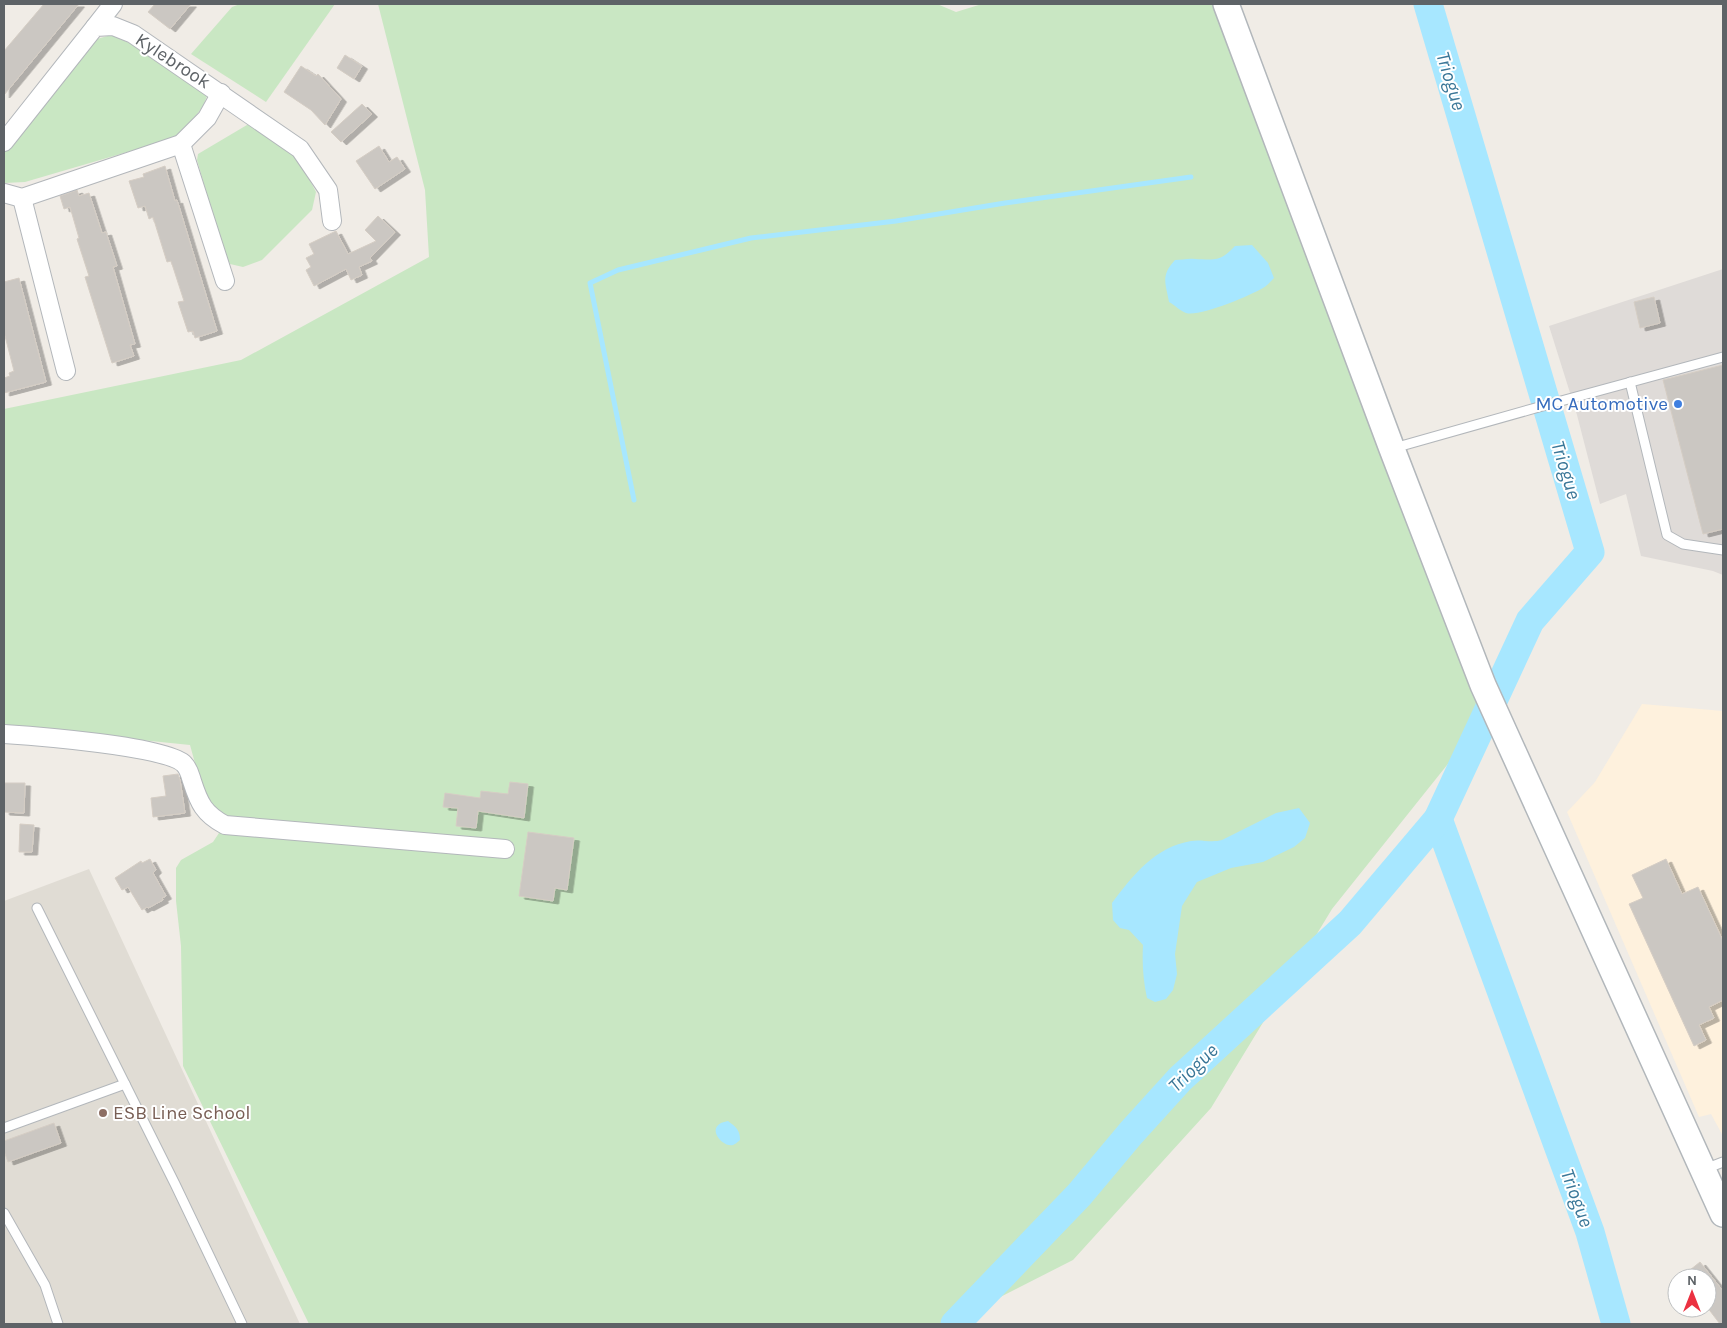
<svg xmlns="http://www.w3.org/2000/svg" width="1727" height="1328" font-family="Karla,sans-serif">
<style>
.commercial{fill:#fef1dd}
.industrial{fill:#dfdbd8}
.education{fill:#e0dcd4}
.green{fill:#c9e7c3}
.water{fill:#a7e7ff}
.lines{fill:none;stroke-linecap:round;stroke-linejoin:round}
.stream{stroke:#a7e7ff;stroke-width:5}
.river{stroke:#a7e7ff;stroke-width:29}
.building{fill:#cbc7c2;stroke:#d5cdc4;filter:url(#shadow)}
.service-casing{stroke:#b3b7bb;stroke-width:11}
.minor-casing{stroke:#b3b7bb;stroke-width:20}
.secondary-casing{stroke:#b2b7bb;stroke-width:28}
.service{stroke:#fff;stroke-width:9}
.minor{stroke:#fff;stroke-width:18}
.secondary{stroke:#fff;stroke-width:25}
.shop-dot{fill:#3f7fe0;stroke:#fff;stroke-width:2}
.education-dot{fill:#8d6e63;stroke:#fff;stroke-width:2}
.labels{text-anchor:middle;dominant-baseline:central;stroke-width:4;stroke-linejoin:round;paint-order:stroke}
.street-label{font-size:19px;fill:#5e6367;stroke:#fff}
.shop-label{font-size:19px;fill:#366cbe;stroke:#fff;text-anchor:end}
.education-label{font-size:19px;fill:#785e54;stroke:#fff;text-anchor:start}
.water-label{font-size:20px;font-style:italic;fill:#3a7798;stroke:#fff}
</style>
<defs>
<filter id="shadow"><feDropShadow dx="5.5" dy="3" stdDeviation="0" flood-color="#0004"/></filter>
</defs>
<rect width="100%" height="100%" fill="#f0ece6"/>
<path class="commercial" d="M1642,704L1723,711V1136L1711,1114L1699,1117L1567,812L1595,782Z"/>
<path class="industrial" d="M1723,269V575L1713,571L1641,556L1626,494L1600,504L1577,415L1549,326Z"/>
<path class="education" d="M89,869L300,1324H4V901Z"/>
<g class="green">
<path d="M240,4H335L266,102L191,54L232,7Z"/>
<path d="M378,4H937L956,12L982,4H1220L1479,706L1483,720L1332,909L1211,1108L1073,1260L953,1321L951,1324H309L183,1066L181,946L176,901V868L181,860L213,842L219,833L222,815L210,804L203,792L190,745L4,726V409L241,360L429,257L425,190Z"/>
<path d="M111,35L152,53L209,91L203,106L184,132L165,141L25,182L4,183V150L97,39Z"/>
<path d="M252,122L295,152L316,192L312,210L262,260L243,267L230,264L222,247L197,160L198,154Z"/>
</g>
<g class="water">
<path d="M1252,245L1268,263L1274,278C1271,281 1267,286 1263,288C1249,296 1200,317 1186,313C1180,311 1175,305 1169,302C1166,284 1160,276 1175,260C1181,260 1189,258 1195,259C1216,260 1221,261 1235,246Z"/>
<path d="M1299,808L1310,823L1305,838L1294,847L1263,862L1231,868L1197,882L1182,906L1175,954L1177,974L1173,990L1166,999L1155,1002L1147,998C1143,980 1142,963 1143,945L1129,930L1120,928L1113,920L1112,903C1133,875 1155,847 1191,841C1201,839 1211,843 1222,840L1276,813Z"/>
<path d="M728,1121C736,1127 740,1130 740,1140C739,1141 734,1145 733,1145C722,1148 703,1125 728,1121Z"/>
</g>
<g class="lines">
<path class="stream" d="M634,500L590,283L618,270L751,238L896,221L1005,203L1191,177"/>
<g class="river">
<path d="M1438,819L1590,1232L1616,1324"/>
<path d="M955,1324L1079,1195L1131,1133L1180,1079L1350,923L1438,819L1530,621L1590,552L1428,4"/>
</g>
</g>
<g class="building">
<path d="M44,4H79L4,95V51Z"/>
<path d="M155,4H191L170,29L148,12Z"/>
<path d="M345,55L362,66L354,79L337,68Z"/>
<path d="M301,66L316,76L318,74L341,99L325,125L311,110L284,92Z"/>
<path d="M362,104L372,114L341,142L331,132Z"/>
<path d="M379,146L389,162L397,157L405,169L375,189L356,161Z"/>
<path d="M165,166L175,201L177,200L217,331L195,338L193,331L188,332L178,302L184,301L171,261L167,262L153,217L149,219L145,206L138,208L129,181L144,177L143,174Z"/>
<path d="M77,190L79,196L89,193L102,233L106,232L117,266L113,267L135,344L130,345L134,356L112,363L85,277L89,276L77,239L79,238L70,207L64,209L60,196Z"/>
<path d="M378,216L395,232L370,258L372,261L359,267L362,275L351,280L346,269L314,286L306,270L311,267L306,258L314,254L309,244L336,231L348,254L376,241L365,230Z"/>
<path d="M19,278L46,382L4,393V378L10,376L9,373L14,371L4,332V282Z"/>
<path d="M1654,297L1660,323L1640,328L1634,302Z"/>
<path d="M1723,365V529L1703,534L1663,380Z"/>
<path d="M178,774L180,780L185,813L153,817L151,798L166,796L163,776Z"/>
<path d="M510,782L528,784L524,818L478,811L476,828L456,826L458,808L443,807L445,793L480,798L481,791L508,794Z"/>
<path d="M4,783H25L24,813L4,812Z"/>
<path d="M20,824L34,825L32,852H19Z"/>
<path d="M528,832L574,838L567,890L555,888L553,901L519,896Z"/>
<path d="M150,859L156,870L153,873L166,896L162,898L163,900L148,908L147,907L142,910L128,887L122,890L115,878L141,861L142,863Z"/>
<path d="M1666,859L1682,894L1698,887L1723,941V1000L1709,1007L1714,1018L1699,1025L1706,1040L1694,1046L1629,904L1643,898L1632,875Z"/>
<path d="M54,1123L61,1143L8,1162L4,1151V1141Z"/>
<path d="M1700,1262L1723,1291V1324H1720L1707,1307V1278H1680Z"/>
</g>
<g class="lines">
<defs>
<g id="service">
<path d="M1630,382L1667,535L1683,544L1723,550"/>
<path d="M1394,448L1539,407L1723,357"/>
<path d="M37,908L175,1184L242,1324"/>
<path d="M4,1128L125,1084"/>
<path d="M1705,1169L1723,1162"/>
<path d="M4,1213L45,1285L58,1324"/>
</g>
<g id="minor">
<path d="M95,27L113,4"/>
<path d="M4,142L95,27L113,26L133,34L300,149L328,190L332,221"/>
<path d="M181,144L225,281"/>
<path d="M4,193L22,198L181,144L207,118L221,93"/>
<path d="M22,198L66,371"/>
<path d="M4,734C34,736 167,746 184,764C189,769 190,775 192,781C199,803 204,814 225,825L505,849"/>
</g>
<path id="secondary" d="M1226,4L1392,449L1483,685L1723,1214"/>
</defs>
<use href="#service" class="service-casing"/>
<use href="#minor" class="minor-casing"/>
<use href="#secondary" class="secondary-casing"/>
<use href="#service" class="service"/>
<use href="#minor" class="minor"/>
<use href="#secondary" class="secondary"/>
</g>
<circle class="shop-dot" cx="1678" cy="404" r="5"/>
<circle class="education-dot" cx="103" cy="1113" r="5"/>
<g class="labels">
<g class="street-label">
<text transform="translate(173 61) rotate(33)">Kylebrook</text>
</g>
<g class="shop-label">
<text x="1668" y="404">MC Automotive</text>
</g>
<g class="education-label">
<text x="113" y="1113">ESB Line School</text>
</g>
<g class="water-label">
<text transform="translate(1451 81) rotate(73)">Triogue</text>
<text transform="translate(1566 470) rotate(73)">Triogue</text>
<text transform="translate(1193 1068) rotate(-44)">Triogue</text>
<text transform="translate(1577 1198) rotate(70)">Triogue</text>
</g>
</g>
<rect width="1727" height="1328" fill="none" stroke="#5e6367" stroke-width="10"/>
<g transform="translate(1692 1293)"><circle r="24" fill="#ffffff" stroke="#bfc1c2"/>
<path d="M0-4L9 19L0 12L-9 19Z" fill="#eb3141"/>
<text y="-8" font-size="14" font-weight="bold" text-anchor="middle" fill="#5e6367">N</text>
</g>
</svg>
